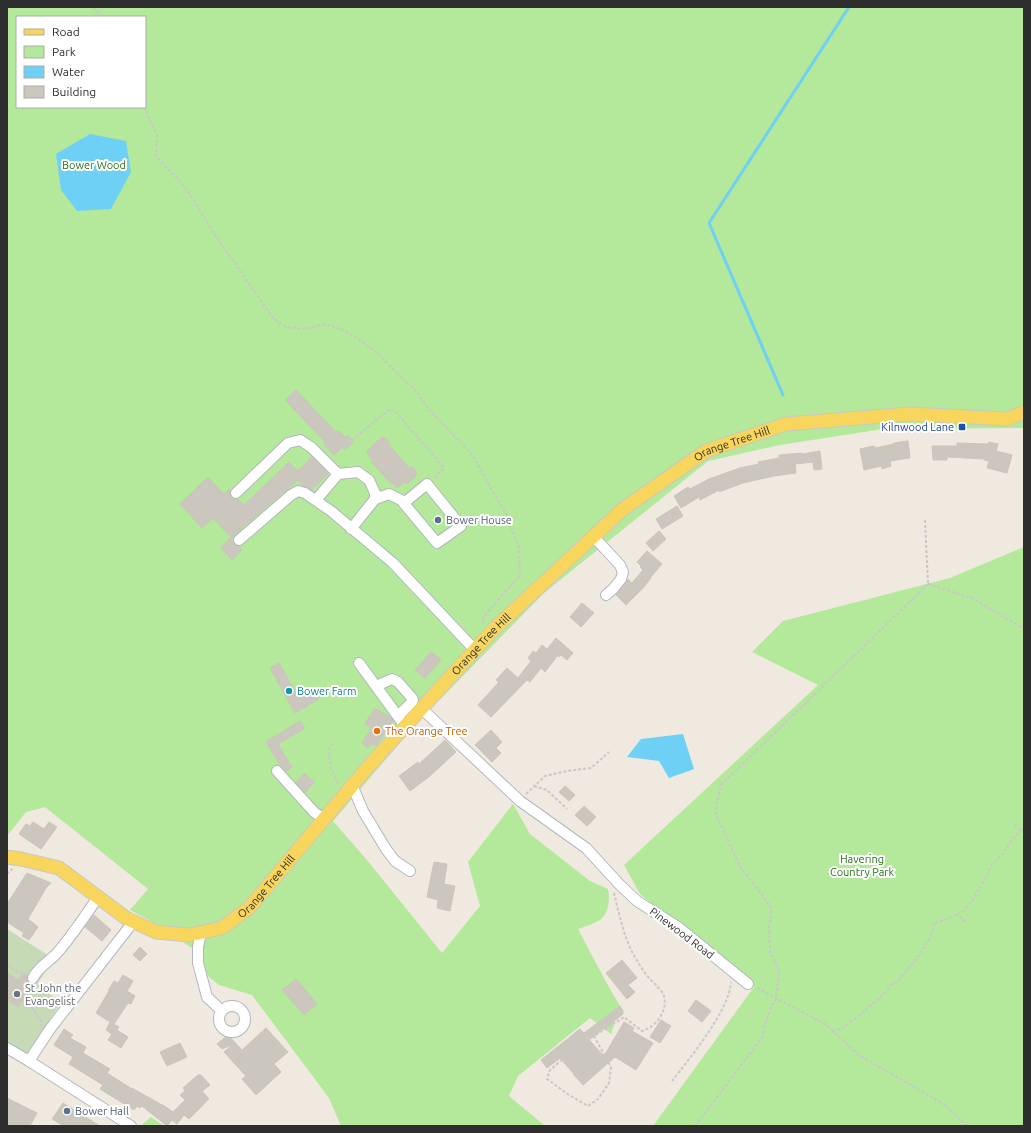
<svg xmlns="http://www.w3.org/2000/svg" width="1031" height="1133" font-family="Ubuntu,sans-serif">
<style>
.green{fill:#b4e89a;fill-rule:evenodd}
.cemetery{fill:#c7dab6}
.water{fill:#6fd0f5}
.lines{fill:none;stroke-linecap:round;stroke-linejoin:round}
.stream{stroke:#6fd0f5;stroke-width:3}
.building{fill:#cbc7be;stroke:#cbc5b9}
.minor-casing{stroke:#b3b6c1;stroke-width:12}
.major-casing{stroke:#c8c8c8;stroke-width:15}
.path{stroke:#c8c8c8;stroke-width:2;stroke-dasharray:3 2;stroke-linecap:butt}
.minor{stroke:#fff;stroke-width:10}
.major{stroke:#f8d55c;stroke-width:13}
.transit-dot{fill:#1a4fb4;stroke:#fff;stroke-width:1.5}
.service-dot{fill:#5c6f8a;stroke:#fff;stroke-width:1.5}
.culture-dot{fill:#0f9aa8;stroke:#fff;stroke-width:1.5}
.food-dot{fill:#e8710a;stroke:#fff;stroke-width:1.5}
.worship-dot{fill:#6b7280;stroke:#fff;stroke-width:1.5}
.labels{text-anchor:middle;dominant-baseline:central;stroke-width:4;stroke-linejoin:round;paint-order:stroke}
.park-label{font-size:11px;fill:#297117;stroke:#fff}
.transit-label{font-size:11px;fill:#164399;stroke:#fff;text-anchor:end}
.street-label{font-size:11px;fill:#2d2d2d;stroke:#fff}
.service-label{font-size:11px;fill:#4e5e75;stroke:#fff;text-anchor:start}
.culture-label{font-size:11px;fill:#0d838f;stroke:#fff;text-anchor:start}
.food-label{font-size:11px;fill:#c56008;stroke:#fff;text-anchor:start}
.worship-label{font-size:11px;fill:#5b616d;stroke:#fff;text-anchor:start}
</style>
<rect width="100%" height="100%" fill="#efe9e0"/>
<g class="green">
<path d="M7,7H1024V428L883,429L780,445L708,461L544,593L415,725L333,821L367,860L442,953L480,906L468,862L513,804L530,834L590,881L608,889C610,899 609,912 601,919C596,923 587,926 581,928L578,929L606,982L620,1006L611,1034L590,1018L518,1076L509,1096L545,1126H341L329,1098L252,995L219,985L208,976L201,954L149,920L130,910L148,889L45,807L26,812L7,836ZM17,17H145V107H17Z"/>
<path d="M1024,547V1126H653L754,987L640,894L624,865L818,685L752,652L783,621L950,578Z"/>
<path d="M151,1117L164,1126H141Z"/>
</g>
<path class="cemetery" d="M7,929L54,959L37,984L61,1003L27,1053L7,1043Z"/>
<g class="water">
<path d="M90,134L126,141L131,172L111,209L77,211L61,190L56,154Z"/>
<path d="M683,734L694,769L669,778L659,761L627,757L641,739Z"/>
</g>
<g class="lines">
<path class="stream" d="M783,395L709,223L849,7"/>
</g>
<g class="building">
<path d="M296,390L336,432L338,430L345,437L347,435L354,442L345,450L342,447L334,455L324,444L325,442L285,400Z"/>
<path d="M381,438H386L389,442V445L408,467H413L416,472V476L407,484L405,482L397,488L393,483L392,484L371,462L373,460L366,452Z"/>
<path d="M908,441L910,458L890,461L891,466L882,469L881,466L864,470L860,449L874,446L875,448L894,444V443Z"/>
<path d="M989,442L998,444L996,451L1012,455L1007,473L987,468L989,461L984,460L985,459L947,457V460H933L932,446H957V443L988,444Z"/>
<path d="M820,451L822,469L814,470L813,462L795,464L796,473L774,476L743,483L719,492V490L700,500L699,497L681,508L674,496L688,487L690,489L709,479L740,468L759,464L758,462L779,458V455L801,453L802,454Z"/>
<path d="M312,457L328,474L311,490L304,486L298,480L245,525L232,538L213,518L202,528L180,504L208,477L224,494L229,489L230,490V494L231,497L235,499H238L244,505L289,462L298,471Z"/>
<path d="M677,506L683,516L662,529L656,519Z"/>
<path d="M659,531L666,539L653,551L646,543Z"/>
<path d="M230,538L234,545L238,546L242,550L232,560L221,548Z"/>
<path d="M647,551L662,564L650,578H651L643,588L626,605L616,595L626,583L628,579L632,583L643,570L640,567L641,566L637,562Z"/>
<path d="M582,603L594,613L581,627L570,617Z"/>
<path d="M556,638L573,653L567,660L561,655L559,657L558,655L545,672L541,668L530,682L527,680L491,717L478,705L499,682L496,680L507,668L518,678L531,661L528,658L533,651L536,653L542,645L547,649Z"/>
<path d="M431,652L441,660L425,678L415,670Z"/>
<path d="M279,663L297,695L312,687L319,699L295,713L270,668Z"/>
<path d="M375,708L391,718L393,721L376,746L372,744L368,748L362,743L371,728L365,723Z"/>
<path d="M300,721L305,728L278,744L292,767L286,771L280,765L266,742Z"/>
<path d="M491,730L502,742L496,748L501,753L492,762L475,745Z"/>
<path d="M445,740L456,752L430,776L410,791L399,776L418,762L419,764Z"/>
<path d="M304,773L314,782L306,792L296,783Z"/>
<path d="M565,786L575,795L569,801L559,792Z"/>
<path d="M584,806L596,817L587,826L575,815Z"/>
<path d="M33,822L44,829L49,822L57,827L41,849L19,834L26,824L30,826Z"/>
<path d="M434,862L447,864L444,884L455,886L450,911L437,908L438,900L427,897Z"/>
<path d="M27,873L51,883L46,888L28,919L38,927L29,940L22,936L24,933L7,922V904Z"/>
<path d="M94,915L111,930L102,941L85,927Z"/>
<path d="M140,947L147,954L140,961L133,955Z"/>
<path d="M622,960L637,978L628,985L635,992L627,999L606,973Z"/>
<path d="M7,973L18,980L23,974L27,976L28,982L26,985L31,989L18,1007L7,999Z"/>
<path d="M123,975L133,981L127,991L135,996L131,1004L128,1003L114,1024L119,1027L117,1030L128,1037L121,1048L108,1040L112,1034L106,1030L110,1022L96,1013L109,991H108L114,981L118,983Z"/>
<path d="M296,979L317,1004L304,1015L282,990Z"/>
<path d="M696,1000L711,1011L702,1022L688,1011Z"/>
<path d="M620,1006L623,1011V1014L589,1040L604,1056L624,1022L634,1028L632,1031L653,1043L636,1070L615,1057L583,1085L573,1074H574L560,1058L547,1068L541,1060L580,1029L584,1033Z"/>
<path d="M661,1020L671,1026L660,1043L650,1037Z"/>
<path d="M266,1028L288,1052L274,1064L281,1072L256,1095L242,1079L246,1076L224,1052L233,1044L222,1049L217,1044L228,1035L242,1050Z"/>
<path d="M64,1029L73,1035L70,1038L86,1047L83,1053L110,1069L107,1073L132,1089V1088L162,1105H163L173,1112L185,1100L180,1095L185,1091L183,1088L198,1075H201L210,1085L202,1091L209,1099L189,1119L184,1115L177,1124L172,1120L167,1126L142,1106L140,1108L137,1106L134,1110L100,1089L103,1085L69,1064L73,1057L54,1045Z"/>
<path d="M180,1043L187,1057L167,1066L160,1052Z"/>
<path d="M7,1098L37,1113L30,1126H7Z"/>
<path d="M63,1103L100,1126H64L52,1119Z"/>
</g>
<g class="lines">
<defs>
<g id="minor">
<path d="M338,474L358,472L369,480L375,493V499"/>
<path d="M236,493L288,443L300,440L311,447L338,474L316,500"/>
<path d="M351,529L375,499L389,494L401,500L437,543L461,526L427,484L404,503"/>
<path d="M593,536L620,565L623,572L621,579L613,589L606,595"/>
<path d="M239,540L291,495L298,491L305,493L331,511L393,563L475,650"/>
<path d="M359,663L405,726"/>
<path d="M376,686L392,679L398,682L412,698L413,700L411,703L398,716"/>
<path d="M421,708L520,801L586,848L620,885L637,901L678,927L748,984"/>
<path d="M277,771L314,812L324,819"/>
<path d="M352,785L363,811L386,849L395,861L410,871"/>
<path d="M201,932L198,947V963L207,997L222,1011"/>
<path d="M33,978C38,967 49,962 57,953C72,936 85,916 98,897"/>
<circle cx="232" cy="1019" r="13"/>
<path d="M7,1048L29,1061L131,1126"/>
<path d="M29,1061L50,1029L134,921"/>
</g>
<g id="major">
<path id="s1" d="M7,857L21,859L59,868L126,918L156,932L189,935L222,928L249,908L367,768L494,629L623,509L706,451L786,424L909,414L1008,419L1024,412"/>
</g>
</defs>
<use href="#minor" class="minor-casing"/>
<use href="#major" class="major-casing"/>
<g class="path">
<path d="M94,7L102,17"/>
<path d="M144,107L157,135L156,157L178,179L191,196L213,232L273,318L286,327L304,329L325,324L344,330L373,349L400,376L415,390L430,411L472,454L493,492L506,513L519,549L520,575L483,617V624"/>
<path d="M352,440L390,409L396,412L444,468L434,478"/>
<path d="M928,584L972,598L1024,629"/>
<path d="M333,743L328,751L331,768L338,784"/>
<path d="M534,786L547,790L567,809"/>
<path d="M526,794L545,776L567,771L591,768L609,752"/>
<path d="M1015,824L1020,831L1024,830"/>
<path d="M7,874L12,869"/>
<path d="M965,922L958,914L963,911L973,900L986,877L992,864L1004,853L1010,842L1020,831"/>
<path d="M7,965L16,971L26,974"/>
<path d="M34,987V995L32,1008L43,1023"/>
<path d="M757,988L825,1024L859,1055L942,1103L967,1126"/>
<path d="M832,1031L842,1028L856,1018L876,1001L886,992L890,985L897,982L905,973L919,955L931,936L934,923L947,919L958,914"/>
<path d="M594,1036L587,1038L550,1070L547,1079L569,1095L588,1106L598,1099L609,1083L611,1067L594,1036L624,1017L642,1031C656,1027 668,1011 664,996C663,992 659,989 657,986C648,978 641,968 635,957C624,939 619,913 614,893"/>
<path d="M672,1081C690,1058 729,1011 731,982"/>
<path d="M695,1126L762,1038L769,1011L776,998L779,972L770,950L769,926L772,909L761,893L740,867L715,812L721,785L928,584L925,520"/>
</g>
<use href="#minor" class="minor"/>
<use href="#major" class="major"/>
</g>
<rect class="transit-dot" x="958" y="423" width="8" height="8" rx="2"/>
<g class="service-dot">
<circle cx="438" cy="520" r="4"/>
<circle cx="67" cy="1111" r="4"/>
</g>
<circle class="culture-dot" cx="289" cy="691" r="4"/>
<circle class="food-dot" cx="377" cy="731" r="4"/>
<circle class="worship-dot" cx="17" cy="994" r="4"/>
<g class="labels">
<g class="park-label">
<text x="94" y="165">Bower Wood</text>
<text x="862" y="859">Havering<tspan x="862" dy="13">Country Park</tspan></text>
</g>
<g class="transit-label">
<text x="954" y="427">Kilnwood Lane</text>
</g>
<g class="street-label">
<text stroke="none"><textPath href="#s1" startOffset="946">Orange Tree Hill</textPath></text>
<text stroke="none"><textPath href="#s1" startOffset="622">Orange Tree Hill</textPath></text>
<text stroke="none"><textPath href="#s1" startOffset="298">Orange Tree Hill</textPath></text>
<text transform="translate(682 933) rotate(37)">Pinewood Road</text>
</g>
<g class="service-label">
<text x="446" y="520">Bower House</text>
<text x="75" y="1111">Bower Hall</text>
</g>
<g class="culture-label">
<text x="297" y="691">Bower Farm</text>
</g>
<g class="food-label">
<text x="385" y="731">The Orange Tree</text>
</g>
<g class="worship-label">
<text x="25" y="988">St John the<tspan x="25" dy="13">Evangelist</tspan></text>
</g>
</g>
<rect width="1031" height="1133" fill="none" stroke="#2d2d2d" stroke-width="16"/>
<rect x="16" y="16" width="130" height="92" fill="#ffffff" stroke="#ababab"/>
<rect x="24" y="29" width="20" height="6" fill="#f8d55c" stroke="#ababab"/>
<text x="52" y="36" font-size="12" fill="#2d2d2d">Road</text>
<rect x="24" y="46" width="20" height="12" fill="#b4e89a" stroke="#ababab"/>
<text x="52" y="56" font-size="12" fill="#2d2d2d">Park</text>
<rect x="24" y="66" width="20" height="12" fill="#6fd0f5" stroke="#ababab"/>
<text x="52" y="76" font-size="12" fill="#2d2d2d">Water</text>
<rect x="24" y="86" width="20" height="12" fill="#cbc7be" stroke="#ababab"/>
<text x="52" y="96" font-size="12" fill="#2d2d2d">Building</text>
</svg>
